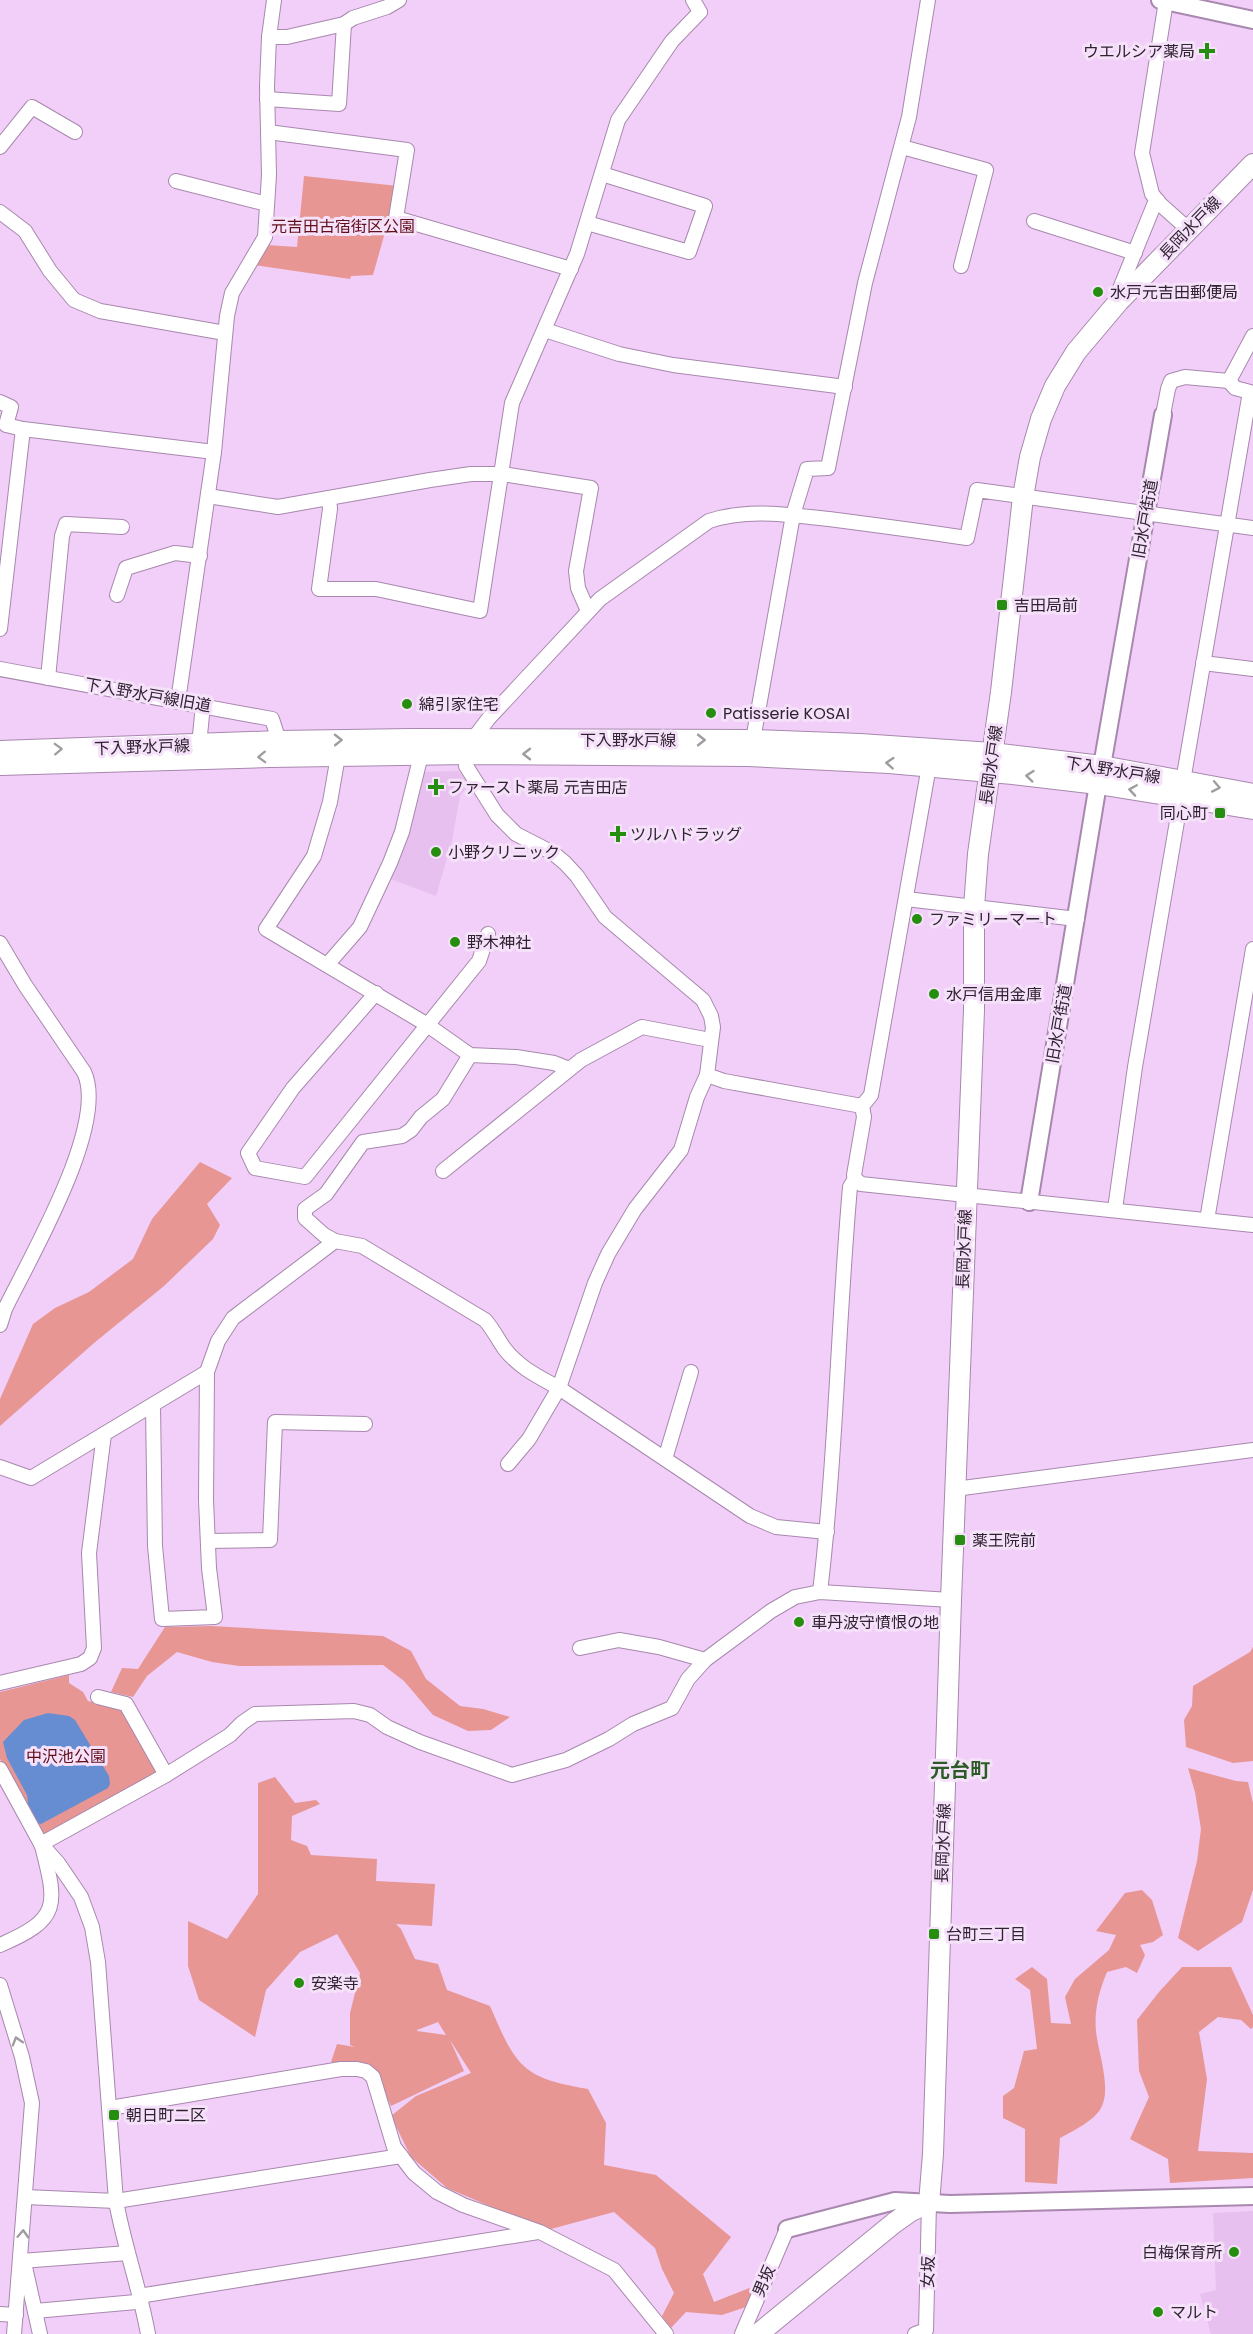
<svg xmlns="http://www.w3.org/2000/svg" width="1253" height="2334" font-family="Poppins,'Noto Sans JP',sans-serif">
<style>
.built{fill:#e8c0ef}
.green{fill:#e79694;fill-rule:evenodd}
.water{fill:#668dd1}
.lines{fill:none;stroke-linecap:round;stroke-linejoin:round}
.minor-casing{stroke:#a888ae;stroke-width:16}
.tertiary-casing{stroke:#a888ae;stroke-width:20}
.secondary-casing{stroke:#a888ae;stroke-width:22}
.minor{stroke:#fff;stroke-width:14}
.tertiary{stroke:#fff;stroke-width:16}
.secondary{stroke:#fff;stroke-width:20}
.oneway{stroke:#a19ca2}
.poi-dot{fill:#268e0f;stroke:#f6e1fa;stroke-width:2}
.labels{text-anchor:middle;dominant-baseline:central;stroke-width:6;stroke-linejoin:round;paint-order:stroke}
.poi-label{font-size:16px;fill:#2f2231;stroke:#f6e1fa;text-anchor:start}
.park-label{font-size:16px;fill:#600e18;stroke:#f6e1fa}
.street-label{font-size:16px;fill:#2f2231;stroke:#f6e1fa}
.quarter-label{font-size:20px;font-weight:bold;fill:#2c5c25;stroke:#f6e1fa}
</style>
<rect width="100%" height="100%" fill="#f1cff8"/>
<g class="built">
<path d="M458,771L469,784L460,796L452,841L436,896L388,878L422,772Z"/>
<path d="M1253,2211V2334H1211L1200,2294L1216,2290L1213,2213Z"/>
</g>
<g class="green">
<path d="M304,176L398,186L373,275L351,276L350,279L254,265L267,245L297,247Z"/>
<path d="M200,1162L232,1178L207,1204L220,1225L213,1239L164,1286L94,1343L0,1426V1399L33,1324L55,1308L89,1292L133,1259L152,1219Z"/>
<path d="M211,1626L383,1636L411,1651L426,1679L460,1706L483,1709L510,1717L491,1730L468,1731L433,1715L404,1681L383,1665L239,1666L212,1662L177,1652L147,1676L133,1697L111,1692L122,1668L138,1669L165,1627Z"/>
<path d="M1253,1647V1761L1233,1763L1186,1747L1184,1720L1192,1706L1193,1686L1250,1652Z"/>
<path d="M69,1675V1683L83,1692L88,1701L121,1709L156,1770V1776L47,1835L39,1833L0,1759V1692Z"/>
<path d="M1188,1768L1236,1781L1248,1782L1253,1803V1890L1242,1922L1198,1951L1178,1938L1197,1861L1201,1829L1195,1792Z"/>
<path d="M275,1777L295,1803L316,1800L320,1804L292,1816L291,1840L307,1846L311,1855L377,1859L376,1881L435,1884L432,1926L396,1924L401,1929L415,1959L438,1964L447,1990L490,2006C516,2066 521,2078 588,2089L606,2123L604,2165L656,2175L731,2237L703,2274L714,2302L757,2285L749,2306L722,2315L686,2312L670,2329L662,2316L674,2293L662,2269L655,2248L614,2212L551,2229L499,2210L447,2188L411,2157L391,2116L416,2096L471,2073L450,2040L464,2071L391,2106L372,2067L331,2062L337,2044L355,2047L350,2045V2013L360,1973L337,1934L300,1952L266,1990L255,2037L199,2000L188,1966V1921L227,1939L258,1894V1783ZM438,2022L446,2035L417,2031V2030Z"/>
<path d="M1142,1890L1152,1900L1163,1935L1153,1942L1140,1945L1145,1955L1137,1973L1126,1967L1107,1972C1099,1991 1094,2010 1096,2031C1098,2052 1112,2089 1101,2108C1094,2121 1073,2131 1060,2138L1057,2184L1025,2182V2129L1003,2118V2096L1014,2088L1024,2051L1037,2049L1030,1990L1015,1979L1032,1967L1047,1979L1051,2023L1071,2024L1065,1997L1075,1979L1109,1950L1116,1935L1096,1931L1125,1893Z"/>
<path d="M1182,1967H1231L1253,2015V2027L1251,2029L1241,2020L1218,2017L1199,2032L1207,2079L1198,2151L1253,2153V2178L1170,2183L1168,2159L1130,2139L1149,2097L1139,2071L1137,2020L1159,1992Z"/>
</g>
<path class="water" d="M48,1713L69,1716L75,1720L109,1776L110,1784L108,1788L41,1824L37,1823L26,1804L28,1802L27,1795L7,1758L3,1742L24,1720Z"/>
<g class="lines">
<defs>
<g id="minor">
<path d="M1166,1L1142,153L1152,194L1160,204L1188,229"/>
<path d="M269,37H287L344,24L353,18L387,7L399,0"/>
<path d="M267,99L339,104L344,24"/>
<path d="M268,132L407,150L396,218L571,269"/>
<path d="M0,147L32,107L75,132"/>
<path d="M902,147L986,170L961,266"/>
<path d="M176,181L267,204"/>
<path d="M0,212L25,231L50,271L74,300L100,311L225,333"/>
<path d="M1034,221L1135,253"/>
<path d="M587,223L689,252L705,206L602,174"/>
<path d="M1119,301V291L1154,205L1158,201"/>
<path d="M545,330L619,354L673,365L845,387"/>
<path d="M0,402L11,407L6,425L23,429"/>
<path d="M1163,415L1168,389L1171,381L1185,377L1229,381L1253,336"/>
<path d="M208,496L278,507L430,480L471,474H502L591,488L576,571L578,588L588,611"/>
<path d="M329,498L330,509L319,589H376L480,611L512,403L577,254L618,120L672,41L700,12L693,0"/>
<path d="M1253,528L977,490L967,538C921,531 875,525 829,519C788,515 749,508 709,521L600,599L489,718L473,739L468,749L466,766L497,815L516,834L553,853L565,863L577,876L605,917L703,1000L711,1016L713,1027L707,1075L724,1081L862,1106L864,1117L854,1175L855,1179L861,1184L1253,1225"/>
<path d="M117,595L126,568L175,553L200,556"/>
<path d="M0,629L23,429L214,452"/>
<path d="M1203,663L1253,669"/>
<path d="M0,669L272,719L279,741"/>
<path d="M48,678L62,536L66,524L122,527"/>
<path d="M178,701L214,452L227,316L232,293L265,237L269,175L267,86L269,37L274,0"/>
<path d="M753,740L793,515L807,469L828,468L865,283L909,117L928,0"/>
<path d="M199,745L203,705"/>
<path d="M338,756L330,802L314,856L266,929L426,1024L470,1055L516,1057L554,1063L569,1069"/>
<path d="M1183,781L1250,392L1235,388L1229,381"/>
<path d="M906,899L1077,919"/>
<path d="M0,943L25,985L84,1072C109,1124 29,1259 5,1309L0,1325"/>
<path d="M327,965L360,927L390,863L402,832L421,755"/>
<path d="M376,993L293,1088L248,1153L255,1168L305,1177L479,961L488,934"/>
<path d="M470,1055L443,1099L421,1117L411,1130L402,1136L363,1142L326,1194L305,1209V1218L324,1235L335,1241L362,1246L485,1320C493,1329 497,1338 504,1348C518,1367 539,1377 559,1388L750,1516L776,1527L827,1532"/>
<path d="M862,1106L871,1095L929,766"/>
<path d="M443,1171L581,1060L642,1027L710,1040"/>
<path d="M1115,1209L1135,1067L1181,798"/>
<path d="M1207,1220L1253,949"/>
<path d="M153,1405L155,1546L162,1619L215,1617L209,1568L206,1500L207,1372L218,1341L233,1318L335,1241"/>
<path d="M665,1459L691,1372"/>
<path d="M508,1464L529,1439L559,1388L595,1283L608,1254L635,1209L681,1150L697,1097L707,1075"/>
<path d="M0,1467L31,1478L207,1372"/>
<path d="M955,1489L1253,1450"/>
<path d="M208,1541L270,1540L275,1422L365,1424"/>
<path d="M820,1592C836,1457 838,1322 850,1187L855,1179"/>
<path d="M580,1648L619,1640L659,1647L705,1660"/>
<path d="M0,1683L81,1664L90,1658L94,1648L89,1553L104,1434"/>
<path d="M98,1697L126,1704L166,1775"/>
<path d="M0,1769L41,1844L58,1863L81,1897L92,1927L98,1962L116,2201C124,2246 140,2289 148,2334"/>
<path d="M41,1844L166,1775L230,1735L242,1723L255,1714L354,1711L370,1715L387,1727L420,1742L512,1775L566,1760L609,1739L633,1724L672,1708L688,1679L705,1660L771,1611L795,1597L820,1592L951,1600"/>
<path d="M0,1945C61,1919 57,1905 42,1846"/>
<path d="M0,1985L22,2057L32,2103L14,2334"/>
<path d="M110,2108L341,2069H357L366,2071L373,2077L394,2147L414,2173L437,2192L463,2205L540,2232L614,2270L666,2334"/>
<path d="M25,2197L116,2201L401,2156"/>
<path d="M35,2311L136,2302L145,2295L538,2232"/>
<path d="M0,2314L16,2315"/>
<path d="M40,2334L25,2267L21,2261L128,2253"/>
<path d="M742,2334L787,2229"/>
<path d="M915,2334L926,2330L929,2203"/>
</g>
<g id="tertiary">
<path d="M1160,0L1253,20"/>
<path d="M1102,766L1163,415"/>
<path d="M1029,1202L1098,784"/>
<path d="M787,2229L895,2201L950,2204L1253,2196"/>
</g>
<g id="secondary">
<path d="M0,751L279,741L412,739L753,740L860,744L992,753L1102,766L1253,794"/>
<path d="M0,765L269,757L467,754L749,756L889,763L1013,774L1098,784L1253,809"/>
<path d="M758,2334L894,2223L911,2211L929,2203L933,2154L951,1600L974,1010V907L978,854L1001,692L1023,497L1030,457L1041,419L1055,386L1076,352L1119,301L1253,164"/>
</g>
</defs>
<use href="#minor" class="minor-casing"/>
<use href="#tertiary" class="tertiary-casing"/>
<use href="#secondary" class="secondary-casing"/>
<use href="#minor" class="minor"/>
<use href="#tertiary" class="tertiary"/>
<use href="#secondary" class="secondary"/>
</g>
<defs><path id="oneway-chevron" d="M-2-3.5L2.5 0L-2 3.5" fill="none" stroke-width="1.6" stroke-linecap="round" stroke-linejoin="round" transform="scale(1.5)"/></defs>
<g class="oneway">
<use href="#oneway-chevron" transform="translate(338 740) rotate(-1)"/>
<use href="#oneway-chevron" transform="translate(701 740)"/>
<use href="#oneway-chevron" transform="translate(58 749) rotate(-2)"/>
<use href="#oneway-chevron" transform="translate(527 754) rotate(-180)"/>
<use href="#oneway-chevron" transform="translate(262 757) rotate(178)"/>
<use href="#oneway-chevron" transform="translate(890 763) rotate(-176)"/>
<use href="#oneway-chevron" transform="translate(1030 776) rotate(-174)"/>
<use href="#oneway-chevron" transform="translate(1216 787) rotate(11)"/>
<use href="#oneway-chevron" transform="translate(1133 790) rotate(-171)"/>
<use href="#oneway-chevron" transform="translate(17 2041) rotate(-107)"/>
<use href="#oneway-chevron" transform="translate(23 2234) rotate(-87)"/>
</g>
<g class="poi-dot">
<path d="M1204 42h6v6h6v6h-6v6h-6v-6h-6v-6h6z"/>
<circle cx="1098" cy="292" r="6"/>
<rect x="996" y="599" width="12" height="12" rx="3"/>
<circle cx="407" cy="704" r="6"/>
<circle cx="711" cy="713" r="6"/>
<path d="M433 778h6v6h6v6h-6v6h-6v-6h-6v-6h6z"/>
<rect x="1214" y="807" width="12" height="12" rx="3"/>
<path d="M615 825h6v6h6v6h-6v6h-6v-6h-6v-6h6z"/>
<circle cx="436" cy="852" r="6"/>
<circle cx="917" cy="919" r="6"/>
<circle cx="455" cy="942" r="6"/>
<circle cx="934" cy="994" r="6"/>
<rect x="954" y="1534" width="12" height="12" rx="3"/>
<circle cx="799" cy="1622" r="6"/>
<rect x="928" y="1928" width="12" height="12" rx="3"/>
<circle cx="299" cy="1983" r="6"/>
<rect x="108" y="2109" width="12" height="12" rx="3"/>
<circle cx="1234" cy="2252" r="6"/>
<circle cx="1158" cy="2312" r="6"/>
</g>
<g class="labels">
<g class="poi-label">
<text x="1195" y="51" text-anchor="end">ウエルシア薬局</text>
<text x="1110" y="292">水戸元吉田郵便局</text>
<text x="1014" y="605">吉田局前</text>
<text x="419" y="704">綿引家住宅</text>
<text x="723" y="713">Patisserie KOSAI</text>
<text x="448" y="787">ファースト薬局 元吉田店</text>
<text x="1208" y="813" text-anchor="end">同心町</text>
<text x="630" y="834">ツルハドラッグ</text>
<text x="448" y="852">小野クリニック</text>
<text x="929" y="919">ファミリーマート</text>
<text x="467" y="942">野木神社</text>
<text x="946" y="994">水戸信用金庫</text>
<text x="972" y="1540">薬王院前</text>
<text x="811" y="1622">車丹波守憤恨の地</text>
<text x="946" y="1934">台町三丁目</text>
<text x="311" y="1983">安楽寺</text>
<text x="126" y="2115">朝日町二区</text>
<text x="1222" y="2252" text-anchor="end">白梅保育所</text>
<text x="1170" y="2312">マルト</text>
</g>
<g class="park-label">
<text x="343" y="226">元吉田古宿街区公園</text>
<text x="66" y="1756">中沢池公園</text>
</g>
<g class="street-label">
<text transform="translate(1190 228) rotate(-46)">長岡水戸線</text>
<text transform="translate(1145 519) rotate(-80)">旧水戸街道</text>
<text transform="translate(148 695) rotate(10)">下入野水戸線旧道</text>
<text x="628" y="740">下入野水戸線</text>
<text transform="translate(142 747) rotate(-2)">下入野水戸線</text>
<text transform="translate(991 765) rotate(-82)">長岡水戸線</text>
<text transform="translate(1113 770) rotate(9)">下入野水戸線</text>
<text transform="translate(1059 1024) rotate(-80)">旧水戸街道</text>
<text transform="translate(964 1249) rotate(-88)">長岡水戸線</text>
<text transform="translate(943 1843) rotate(-88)">長岡水戸線</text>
<text transform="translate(928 2272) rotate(-88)">女坂</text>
<text transform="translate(764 2281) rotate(-67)">男坂</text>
</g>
<g class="quarter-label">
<text x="960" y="1770">元台町</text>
</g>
</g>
</svg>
